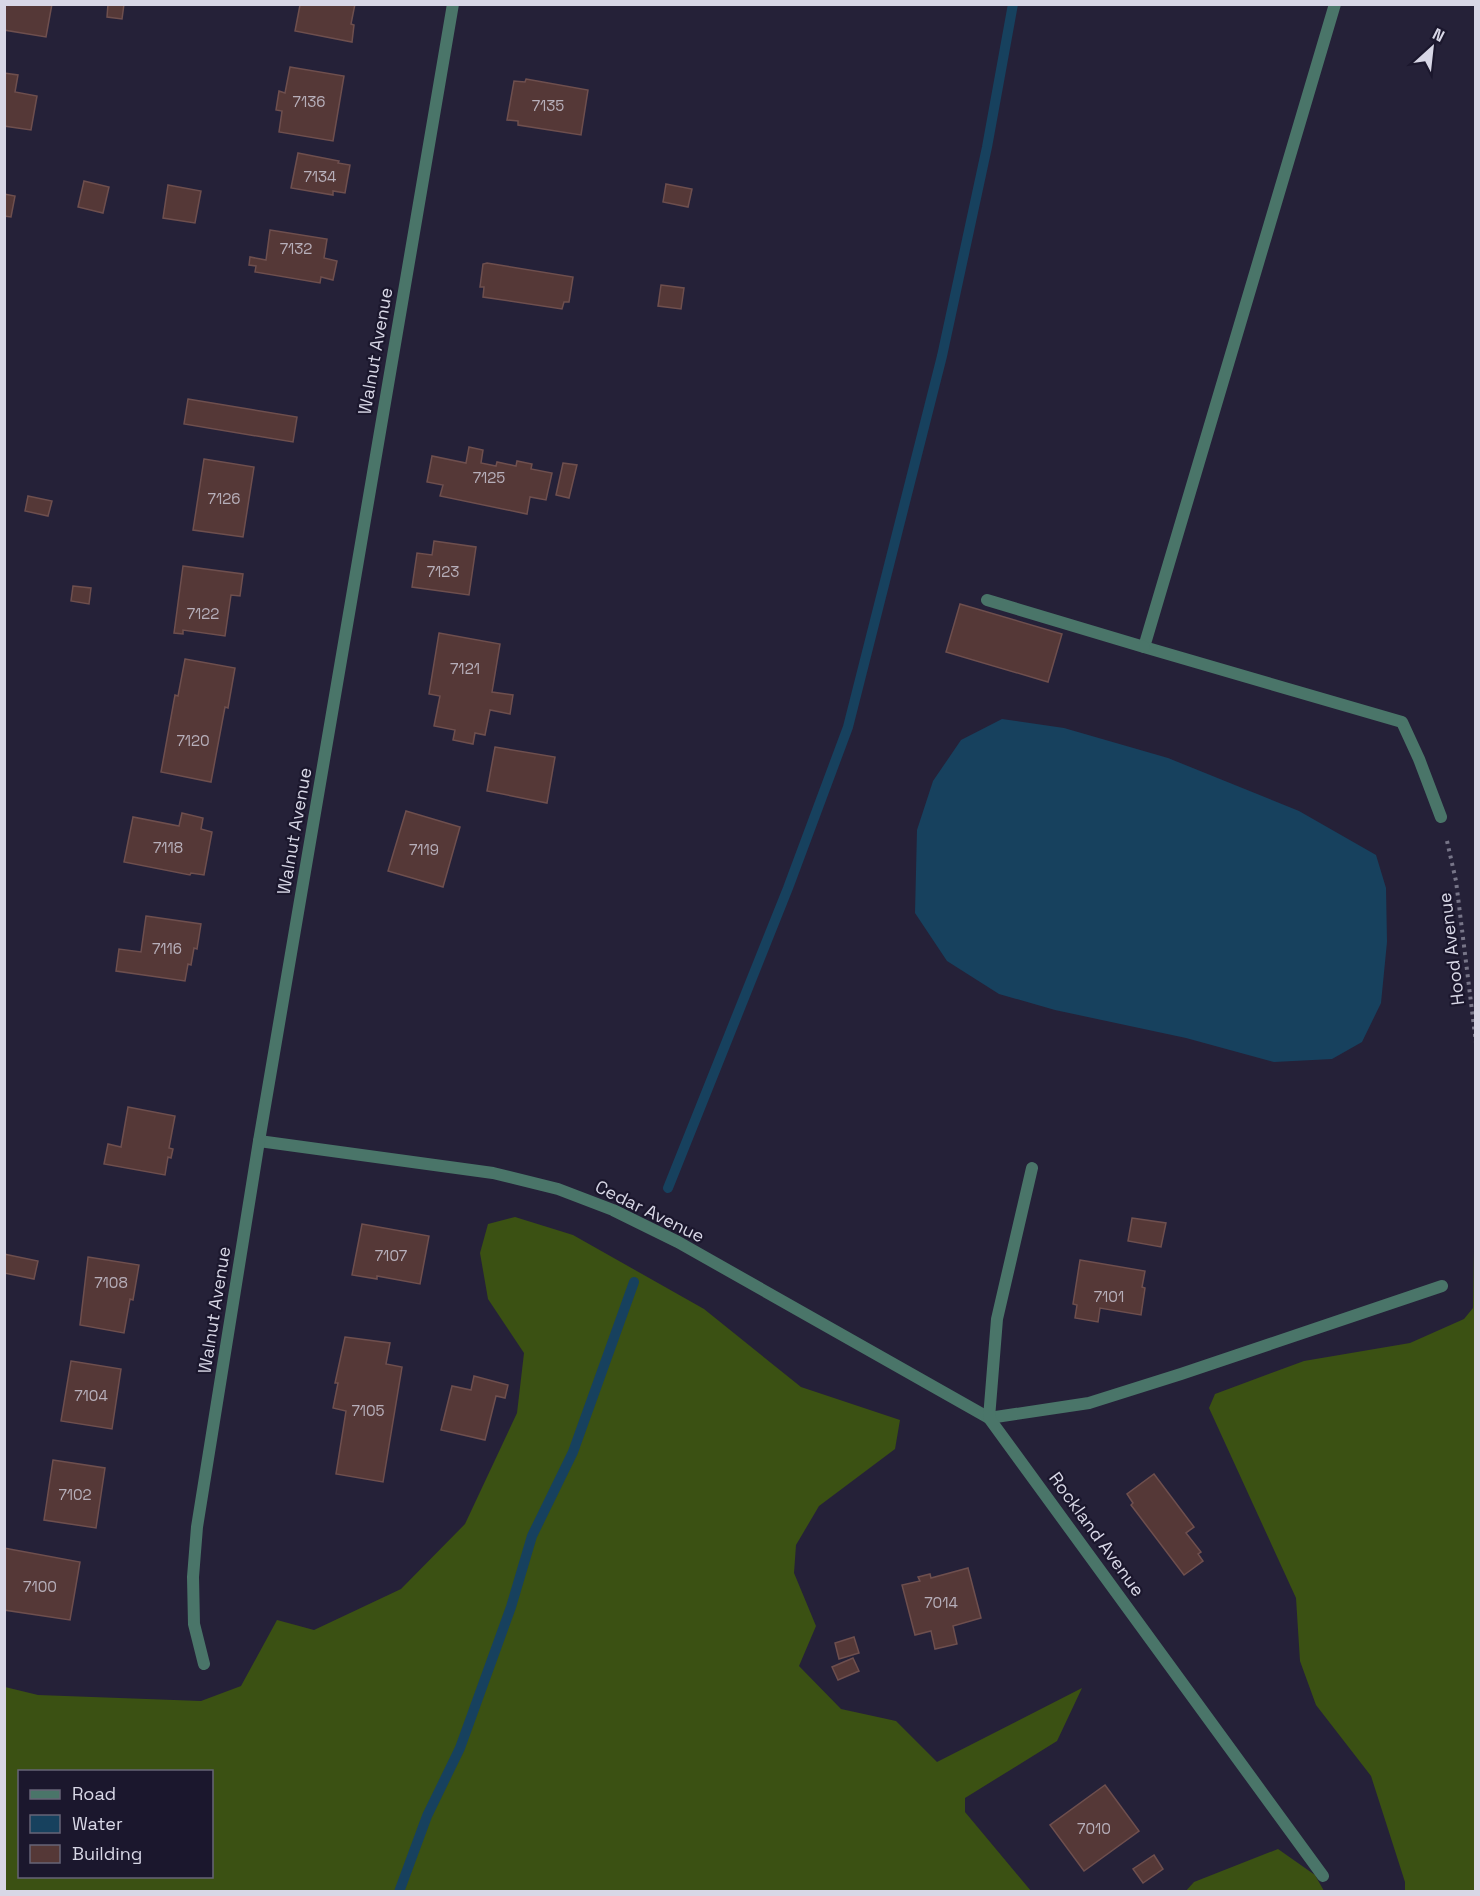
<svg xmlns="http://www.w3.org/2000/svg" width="1480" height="1896" font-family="'Space Grotesk',sans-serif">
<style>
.forest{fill:#3b5113;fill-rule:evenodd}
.water{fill:#17415e}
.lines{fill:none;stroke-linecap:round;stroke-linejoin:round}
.stream{stroke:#17415e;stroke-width:10}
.building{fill:#553837;stroke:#6e4f4e;stroke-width:1.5}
.path{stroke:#777588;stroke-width:4;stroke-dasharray:3 4.5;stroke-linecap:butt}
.lane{stroke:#4a7569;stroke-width:12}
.street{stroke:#4a7569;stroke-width:12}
.labels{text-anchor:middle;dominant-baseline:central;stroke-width:4.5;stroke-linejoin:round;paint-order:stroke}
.number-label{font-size:15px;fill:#b7afba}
.street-label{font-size:18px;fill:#d8d7e6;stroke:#1b172d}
</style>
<rect width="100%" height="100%" fill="#252138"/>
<g class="forest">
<path d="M515,1217L573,1235L704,1309L801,1387L900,1420L895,1449L819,1506L796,1545L794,1573L816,1626L799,1666L841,1709L896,1721L937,1762L1082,1688L1057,1741L965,1798V1812L1031,1891H5V1687L38,1695L201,1701L241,1686L277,1620L314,1630L401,1589L465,1524L517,1413L524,1353L488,1299L480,1253L488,1224ZM20,1772H212V1876H20Z"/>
<path d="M1474,1251L1475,1891H1405V1882L1371,1776L1316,1705L1300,1661L1296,1598L1209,1408L1215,1394L1304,1361L1410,1343L1464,1319L1473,1308Z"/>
<path d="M1278,1849L1315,1875L1324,1891L1185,1892L1194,1882Z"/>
</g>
<path class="water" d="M1002,719L1064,728L1168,758L1299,811L1376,855L1386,888L1387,942L1381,1003L1362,1042L1332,1059L1274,1062L1186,1038L1055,1010L999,994L947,961L915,913L917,830L933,781L961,740Z"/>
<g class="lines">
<g class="stream">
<path d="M668,1188L788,888L848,727L942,356L987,147L1013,4"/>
<path d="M399,1892L427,1816L460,1748L511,1607L532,1536L573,1452L634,1282"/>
</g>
</g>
<g class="building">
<path d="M4,4H52L46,37L4,30Z"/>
<path d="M108,4H124L122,19L107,17Z"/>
<path d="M295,4H355L351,24L354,25L352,42L295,31L300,5Z"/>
<path d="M290,67L344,76L333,141L279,132L282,111L276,110L279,91L285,93Z"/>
<path d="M4,73L18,75L15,92L37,96L31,130L4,126Z"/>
<path d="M526,79L588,90L581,135L518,125V121L507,120L514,81L525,82Z"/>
<path d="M298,153L339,161L338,163L350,165L345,193L333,191V195L291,188Z"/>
<path d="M84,181L109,187L103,213L78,207Z"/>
<path d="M666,184L692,189L688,207L663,202Z"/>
<path d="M168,185L201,191L195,223L163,218Z"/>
<path d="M4,194L15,196L11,217L4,216Z"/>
<path d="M270,230L327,239L324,258L337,261L333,280L321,277L320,283L255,272L256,266L249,265L250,257L266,260Z"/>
<path d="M487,263L573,277L569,302H564L562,309L483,297L484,287H480L483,264Z"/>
<path d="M661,285L684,288L681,309L658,306Z"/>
<path d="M188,399L297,417L293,442L184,424Z"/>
<path d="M469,447L483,450L481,463L496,466L497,462L516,466L517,461L532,464L531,469L552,473L546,500L530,497L527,514L440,496L443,485L427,482L432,456L466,463Z"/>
<path d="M204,459L254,467L243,537L193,530Z"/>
<path d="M563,463L577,465L569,498L556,495Z"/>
<path d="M28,496L52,501L48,516L25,511Z"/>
<path d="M434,541L476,547L469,595L412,587L417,553L432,555Z"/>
<path d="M183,566L243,574L240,596L231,595L225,636L183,630V634L174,633Z"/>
<path d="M73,586L91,588L89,604L71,601Z"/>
<path d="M960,604L1062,634L1048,682L946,652Z"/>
<path d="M439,633L500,644L492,692L513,695L510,714L490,710L485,735L475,733L473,744L453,740L455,730L434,726L440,696L429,694Z"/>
<path d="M185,659L235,668L228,708L225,707L211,782L161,772L175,695L178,696Z"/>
<path d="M495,747L555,757L547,803L487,791Z"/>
<path d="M406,811L460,827L443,887L388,871Z"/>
<path d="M182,813L203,818L201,829L212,832L204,875L191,873L190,875L124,862L133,817L179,826Z"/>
<path d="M146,916L201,924L197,949L194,948L191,965L188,964L185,981L116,971L119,949L141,952Z"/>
<path d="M128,1107L175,1116L169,1148L173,1149L171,1158L168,1157L165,1175L104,1164L108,1144L121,1147Z"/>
<path d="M1132,1218L1166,1223L1161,1247L1128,1241Z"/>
<path d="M362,1224L429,1236L420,1284L377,1276V1279L352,1275Z"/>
<path d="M4,1254L38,1261L34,1279L4,1273Z"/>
<path d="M88,1257L139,1265L133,1300L130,1299L124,1333L80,1325Z"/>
<path d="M1080,1260L1145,1271L1142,1287L1145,1288L1141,1315L1100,1308L1098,1322L1075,1318L1077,1305L1073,1304Z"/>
<path d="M345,1337L390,1343L386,1364L402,1367L383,1482L336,1474L346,1411L333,1408L338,1383H335Z"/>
<path d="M71,1361L121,1369L112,1429L61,1421Z"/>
<path d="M474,1376L508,1385L505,1398L496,1396L485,1440L441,1430L452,1386L471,1390Z"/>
<path d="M53,1460L105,1468L96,1528L44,1520Z"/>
<path d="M1154,1474L1194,1527L1186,1533L1201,1552L1198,1554L1203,1561L1184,1575L1131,1505L1133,1503L1127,1494Z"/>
<path d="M4,1548L80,1562L70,1620L4,1610Z"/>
<path d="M968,1568L981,1618L953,1626L957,1644L935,1649L931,1631L915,1635L902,1585L920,1581L918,1577L930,1574L931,1578Z"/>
<path d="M854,1637L859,1653L839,1659L835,1643Z"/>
<path d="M853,1658L859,1671L838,1680L832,1667Z"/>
<path d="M1105,1785L1139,1831L1084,1871L1050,1825Z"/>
<path d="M1154,1855L1163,1869L1143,1883L1133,1869Z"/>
</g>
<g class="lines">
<path class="path" d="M1447,841L1456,881L1476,1043"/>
<g class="lane">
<path d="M1335,4L1144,647L1402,722L1419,759L1441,817"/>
<path d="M987,600L1144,647"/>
<path d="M989,1418L1089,1403L1181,1374L1442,1286"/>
</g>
<g class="street">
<path d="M259,1141L493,1173L558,1189L613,1210L678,1242L989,1418"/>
<path d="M1032,1168L997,1319L989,1418L1323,1876"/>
<path d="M204,1664L194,1624L193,1577L197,1527L259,1141L453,4"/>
</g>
</g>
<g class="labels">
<g class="number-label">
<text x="309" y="101">7136</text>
<text x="548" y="105">7135</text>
<text x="320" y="176">7134</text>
<text x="296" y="248">7132</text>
<text x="489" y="477">7125</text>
<text x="224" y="498">7126</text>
<text x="443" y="571">7123</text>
<text x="203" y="613">7122</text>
<text x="465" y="668">7121</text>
<text x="193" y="740">7120</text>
<text x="168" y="847">7118</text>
<text x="424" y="849">7119</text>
<text x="167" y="948">7116</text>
<text x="391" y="1255">7107</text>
<text x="111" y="1282">7108</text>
<text x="1109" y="1296">7101</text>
<text x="91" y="1395">7104</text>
<text x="368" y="1410">7105</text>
<text x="75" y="1494">7102</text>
<text x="40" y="1586">7100</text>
<text x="941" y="1602">7014</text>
<text x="1094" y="1828">7010</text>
</g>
<g class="street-label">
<text transform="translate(375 351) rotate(-80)">Walnut Avenue</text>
<text transform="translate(294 831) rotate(-80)">Walnut Avenue</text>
<text transform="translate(1451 949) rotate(-97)">Hood Avenue</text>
<text transform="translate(650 1211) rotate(26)">Cedar Avenue</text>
<text transform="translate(214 1310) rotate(-81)">Walnut Avenue</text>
<text transform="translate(1097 1534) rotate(54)">Rockland Avenue</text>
</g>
</g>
<rect width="1480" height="1896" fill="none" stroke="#d8d7e6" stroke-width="12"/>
<rect x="18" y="1770" width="195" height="108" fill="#1b172d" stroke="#676477" stroke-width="1.5"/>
<rect x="30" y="1790" width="30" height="9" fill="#4a7569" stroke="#676477" stroke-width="1.5"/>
<text x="72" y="1800" font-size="18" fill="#d8d7e6">Road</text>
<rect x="30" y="1815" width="30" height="18" fill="#17415e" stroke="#676477" stroke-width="1.5"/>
<text x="72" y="1830" font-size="18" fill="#d8d7e6">Water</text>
<rect x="30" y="1845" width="30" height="18" fill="#553837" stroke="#676477" stroke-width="1.5"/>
<text x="72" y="1860" font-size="18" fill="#d8d7e6">Building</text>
<g transform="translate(1432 48) rotate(27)" stroke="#1b172d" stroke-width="4.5" paint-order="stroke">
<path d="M0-4.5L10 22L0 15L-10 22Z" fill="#d8d7e6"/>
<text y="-9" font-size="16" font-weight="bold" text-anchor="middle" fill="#d8d7e6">N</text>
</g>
</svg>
